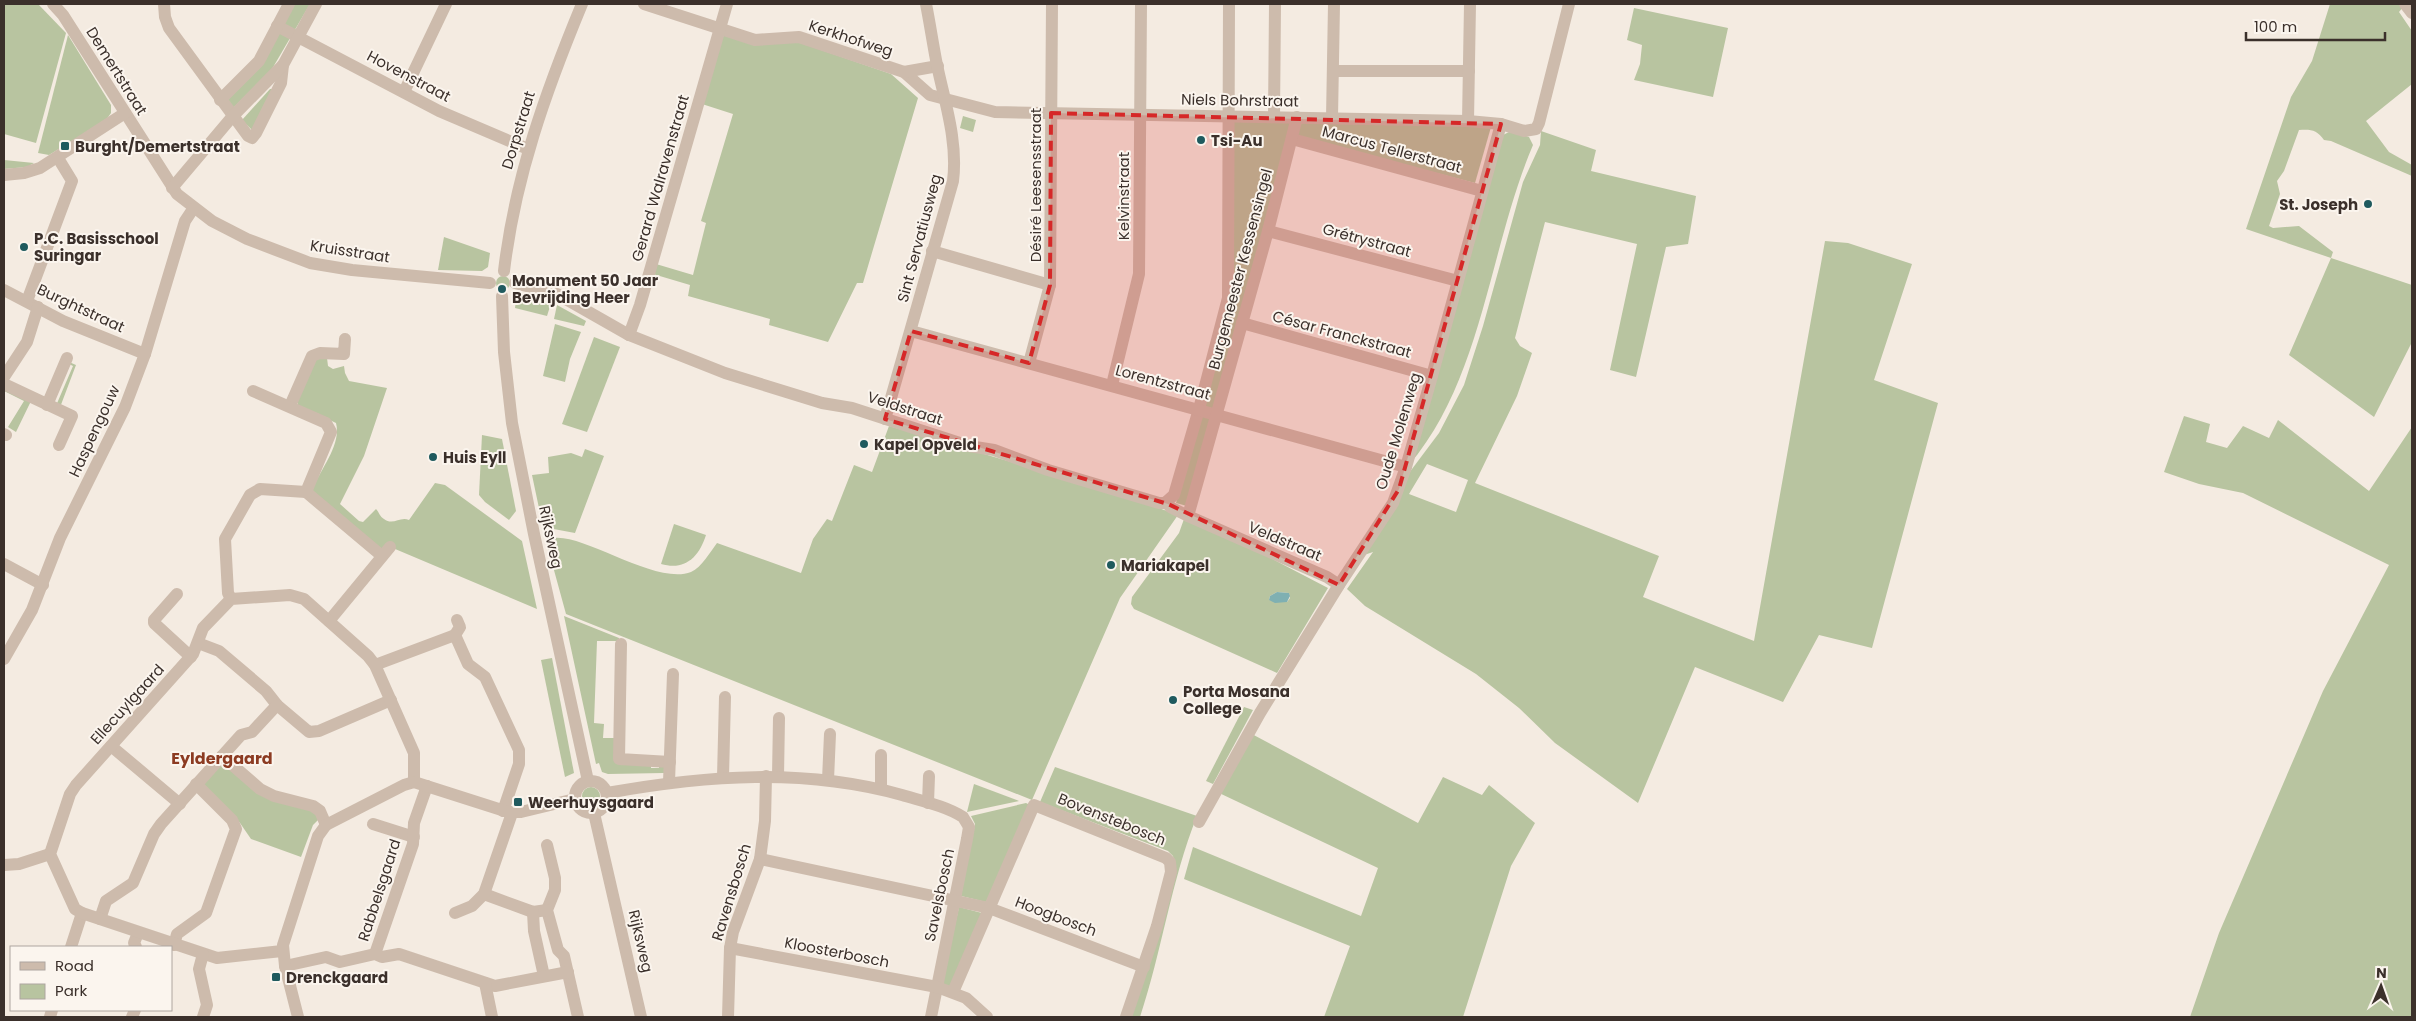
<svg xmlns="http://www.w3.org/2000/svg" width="2416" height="1021" font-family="Poppins,sans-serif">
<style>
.green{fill:#b8c4a0;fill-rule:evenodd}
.water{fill:#7fb0b2}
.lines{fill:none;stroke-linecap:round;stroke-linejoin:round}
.minor{stroke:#cdbbac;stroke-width:12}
.marked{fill:#d62828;fill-opacity:0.2;stroke:#d62828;stroke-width:4;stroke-dasharray:10 6;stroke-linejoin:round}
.poi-dot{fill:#1f5a5e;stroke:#fbf5ee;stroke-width:2}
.labels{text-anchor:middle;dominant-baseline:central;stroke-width:4;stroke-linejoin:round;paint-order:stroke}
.street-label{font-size:15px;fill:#3b302b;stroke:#fbf5ee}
.poi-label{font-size:15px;font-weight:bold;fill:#3b302b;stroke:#fbf5ee;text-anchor:start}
.neighbourhood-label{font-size:16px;font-weight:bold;fill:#8c3b22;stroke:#fbf5ee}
</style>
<rect width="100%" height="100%" fill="#f4ebe1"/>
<g class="green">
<path d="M4,4H38L66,33L36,143L4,134Z"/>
<path d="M294,4H310L272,69L233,108L227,98Z"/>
<path d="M2330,4H2401L2403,7L2399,12L2412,31V84L2366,121L2389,152L2412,165V176L2331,141L2324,140C2317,130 2311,129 2299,130L2284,171L2277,181L2280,194L2269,226L2273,228L2299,226L2333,252L2331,258L2412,285V342L2374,417L2289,355L2331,258L2246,229L2291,97L2312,61Z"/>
<path d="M1634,8L1728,28L1713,97L1634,80L1640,64L1642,45L1627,40Z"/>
<path d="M724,34L801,43L891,74L918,98L863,283H857L828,342L769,325L770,319L688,296L690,285L653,274L656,264L693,275L706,223L701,221L733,114L702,104Z"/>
<path d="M68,35L111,105V113L106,120L49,155L38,153Z"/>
<path d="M270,89H272L252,130L242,120Z"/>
<path d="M963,116L976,120L973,132L960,128Z"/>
<path d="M1232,120L1293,121L1215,409L1203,406L1226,321Z"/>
<path d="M1300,121L1491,127L1475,183L1297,137Z"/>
<path d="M1511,131L1529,137L1533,145C1489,248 1483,378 1409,465L1501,136Z"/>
<path d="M1541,131L1596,150L1591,171L1696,196L1688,244L1666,247L1636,377L1610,370L1637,244L1545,222L1515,338L1520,346L1532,353L1517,396L1475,483L1659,556L1643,597L1754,641L1825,241L1848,243L1912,264L1874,380L1938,403L1872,648L1819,635L1783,702L1695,667L1638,803L1555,743L1519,708L1476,674L1365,606L1347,589L1373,552L1364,555L1406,477L1439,433L1464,385L1483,326L1523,182L1540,145ZM1427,464L1468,480L1456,512L1409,494Z"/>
<path d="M4,160L34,163L27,167L4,169Z"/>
<path d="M444,237L490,253L488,267L482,271L438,270Z"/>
<circle cx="503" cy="283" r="7"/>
<path d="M523,295L546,297L551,303L547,316L515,308L516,300Z"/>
<path d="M557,305L586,321L584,326L554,319Z"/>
<path d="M555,324L581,332L570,359L565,382L543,376Z"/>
<path d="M594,337L620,347L587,432L562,424Z"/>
<path d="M327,358L328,366L333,369L344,366L345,373L349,381L387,388L364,456L340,504L359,521L363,522L376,509C379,512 380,517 384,519C393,526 400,516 409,520L435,483L445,485L522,541L537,609L388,546L383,550L312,492C318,471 342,446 336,423L298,405L297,398L314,359Z"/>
<path d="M69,362L76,365L59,410L55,408L73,366L67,363Z"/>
<path d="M5,388L31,401L16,432L8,427L24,401L4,391Z"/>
<path d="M1202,413L1213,416L1187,506L1176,503Z"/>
<path d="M2184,416L2210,424L2206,442L2227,448L2243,426L2269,438L2278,420L2369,491L2412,427V1017H2190L2219,933L2323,691L2389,565L2243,493L2199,484L2164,472Z"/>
<path d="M889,426L1120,494L1178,515L1120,598L1032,800L566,614L546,541C570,523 653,587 691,572C702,567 710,552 717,543L801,573L813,539L827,519L832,521L854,465L872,472Z"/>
<path d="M482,435L502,439L516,511L509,520L485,502L479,495Z"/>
<path d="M585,449L604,456L575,533L543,527L532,475L549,473L548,457L571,453L582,457Z"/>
<path d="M1184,519L1257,551L1328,588L1277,673L1134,609L1131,604L1132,597L1179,533ZM1277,592L1289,593L1290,598L1287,602L1269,600L1270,596Z"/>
<path d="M674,524L706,535C699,557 685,571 661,564Z"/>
<path d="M564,616L619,638V641H597L594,723L604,724L603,738H616L615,763L651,765V768H659V765L664,767V773L608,774L602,772L599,763L596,764Z"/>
<path d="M552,658L574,773L565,777L541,660Z"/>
<path d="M1244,707L1253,710L1213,784L1206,781Z"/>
<path d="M1250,733L1418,823L1443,777L1482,795L1489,785L1535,823L1511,866L1463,1017H1324L1350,946L1184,879L1193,847L1361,916L1378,868L1217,792Z"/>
<path d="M222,761L265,796L315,812L319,819L313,825L301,857L251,839L240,823L201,783Z"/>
<path d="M1055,767L1197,816C1171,881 1162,951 1140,1017H1130L1174,861L1173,856L1168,851L1040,802Z"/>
<path d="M974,784L1019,801L967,812Z"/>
<circle cx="591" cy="796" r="9"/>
<path d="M1026,803L1030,805L986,902L961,896L975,824L971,816Z"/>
<path d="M959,907L982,913L950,987L942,984Z"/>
</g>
<path class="water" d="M1277,592L1289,593L1290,596L1287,602L1275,603L1269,600L1270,596Z"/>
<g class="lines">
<g class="minor">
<path d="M53,4L63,15L177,194L212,221L247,239L310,263L352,270L490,283"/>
<path d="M164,4L165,17L169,28L248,136L252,138L256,133L281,83L283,65"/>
<path d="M644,4L755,40L799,37L904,72L930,95L995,112L1468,121L1501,124L1524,131L1536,129L1539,123L1569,4"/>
<path d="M2405,4L2412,13"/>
<path d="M277,26L439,111L528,149"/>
<path d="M1334,71H1469"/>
<path d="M904,72L938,66"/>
<path d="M404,92L446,4"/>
<path d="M220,100L259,61L289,4"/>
<path d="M1274,117L1275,4"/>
<path d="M1332,118L1334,4"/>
<path d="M1468,121L1470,4"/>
<path d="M1292,139L1482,191"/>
<path d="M4,175L24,173L40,168L125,113"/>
<path d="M172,188L232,117L283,65L316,4"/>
<path d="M1268,231L1458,281"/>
<path d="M932,251L1050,285"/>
<path d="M504,271C515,177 546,91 582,4"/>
<path d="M515,283L557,294L629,335L725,373L822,403L852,408L969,446L994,450L1048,470L1159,503H1165L1174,495L1199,409L1228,298L1229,4"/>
<path d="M4,290L63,321L145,354"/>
<path d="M502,296L504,352L512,423L534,534L588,781"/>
<path d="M27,301L72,181L58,158"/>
<path d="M1242,323L1432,376"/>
<path d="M911,331L1406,467"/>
<path d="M629,335L640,305L727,4"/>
<path d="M1029,363L1050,285L1052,4"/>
<path d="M4,377L27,342L38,307"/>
<path d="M4,384L72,416L59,445"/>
<path d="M1112,385L1139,274L1141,4"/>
<path d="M47,405L67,358"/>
<path d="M290,406L312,356L320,353L344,354L345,339"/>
<path d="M885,419L953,181C958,142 945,103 937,65C933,45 930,24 926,4"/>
<path d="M4,434L6,435"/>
<path d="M306,492L382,556"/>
<path d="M1167,502L1170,507L1188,516L1327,577L1339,585"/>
<path d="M1188,516L1268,231L1297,117"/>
<path d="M4,564L43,585"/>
<path d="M177,594L154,620V623L191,657"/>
<path d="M231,599L228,593L225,539L250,495L260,489L306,492L331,432L326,423L253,391"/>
<path d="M329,621L390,547"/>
<path d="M455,635L460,627L457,620"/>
<path d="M198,643L219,651L266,691L277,705L309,732L319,731L391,700"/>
<path d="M621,644L619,759L670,762"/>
<path d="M4,659L32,610L60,538L125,407L145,354L185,221L193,209"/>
<path d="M375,665L455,635L468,664L485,677L519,750V764L503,811"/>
<path d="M111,746L180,804"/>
<path d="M222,756L260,789L274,796L313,806L320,811L326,825"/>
<path d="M778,776L779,718"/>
<path d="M723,777L725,697"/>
<path d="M828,780L830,734"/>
<circle cx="591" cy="797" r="16"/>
<path d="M669,782L673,674"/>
<path d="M881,789V755"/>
<path d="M607,793C707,775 804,768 902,795C922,801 946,806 963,817L969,827L967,839L931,1017"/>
<path d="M928,803L929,776"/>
<path d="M594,813L641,1017"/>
<path d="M1199,822L1260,713L1339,585L1393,503L1406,467L1432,376L1501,124"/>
<path d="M373,824L414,837"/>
<path d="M547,845L555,878V890L547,910L558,950L564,956L578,1017"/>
<path d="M760,859L989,908L1144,967"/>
<path d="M4,865L19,864L50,854"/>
<path d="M484,894L533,912L547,910"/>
<path d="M533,912L534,931L544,976"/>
<path d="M455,913L472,906L484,894L512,813"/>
<path d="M100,919L106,901L133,883L154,834L161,824L241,735L252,732L277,705"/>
<path d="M174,945L177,934L206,913L236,829L232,820L196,784"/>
<path d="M71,947L82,913"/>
<path d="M136,947L134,943L138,933"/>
<path d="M730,948L937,987L966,998L987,1017"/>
<path d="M282,951L217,958L82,913L75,909L50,854L70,794L76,785L193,654L203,628L231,599L290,595L304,599L368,656L375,665L414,753V782"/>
<path d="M375,954L413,844L414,823L427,786"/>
<path d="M285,966L326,957L340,962L375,954L382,957L399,954L495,986L568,972"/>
<path d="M485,983L492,1017"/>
<path d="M953,992L1034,805L1166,858L1170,862L1171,872L1157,926L1126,1017"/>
<path d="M50,1017L52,1010"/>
<path d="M132,1017L135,1010"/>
<path d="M203,1017L207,1005L199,969L203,954"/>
<path d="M298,1017L285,966L283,945L318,836L326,825L404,785L414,782L508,812H521L575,799"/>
<path d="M728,1017L730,948L733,932L760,859L765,821L766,776"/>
</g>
</g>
<path class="marked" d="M1051,113L1501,124L1399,489L1339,585L1168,504L885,419L911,331L1029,363L1050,285Z"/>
<g class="poi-dot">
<circle cx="1201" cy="140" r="5"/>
<rect x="60" y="141" width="10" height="10" rx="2.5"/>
<circle cx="2368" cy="204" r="5"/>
<circle cx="24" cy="247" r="5"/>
<circle cx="502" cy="289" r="5"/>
<circle cx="864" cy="444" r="5"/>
<circle cx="433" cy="457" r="5"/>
<circle cx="1111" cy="565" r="5"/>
<circle cx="1173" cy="700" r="5"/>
<rect x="513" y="797" width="10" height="10" rx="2.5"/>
<rect x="271" y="972" width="10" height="10" rx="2.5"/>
</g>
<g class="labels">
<g class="street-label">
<text transform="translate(851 38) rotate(18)">Kerkhofweg</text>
<text transform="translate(117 71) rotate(58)">Demertstraat</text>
<text transform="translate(409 76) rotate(28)">Hovenstraat</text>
<text transform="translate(1240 100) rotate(1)">Niels Bohrstraat</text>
<text transform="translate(518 130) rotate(-73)">Dorpstraat</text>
<text transform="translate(1392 149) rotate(15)">Marcus Tellerstraat</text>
<text transform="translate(660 178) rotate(-74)">Gerard Walravenstraat</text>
<text transform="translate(1035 185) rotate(-90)">Désiré Leesensstraat</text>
<text transform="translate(1123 196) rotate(-90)">Kelvinstraat</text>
<text transform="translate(919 238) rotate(-75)">Sint Servatiusweg</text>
<text transform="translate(1367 240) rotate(15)">Grétrystraat</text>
<text transform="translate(350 251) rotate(9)">Kruisstraat</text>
<text transform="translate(1240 269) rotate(-75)">Burgemeester Kessensingel</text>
<text transform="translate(81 308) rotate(25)">Burghtstraat</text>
<text transform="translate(1342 334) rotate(15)">César Franckstraat</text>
<text transform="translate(1163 382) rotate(15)">Lorentzstraat</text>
<text transform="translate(905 408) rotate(18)">Veldstraat</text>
<text transform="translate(94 431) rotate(-65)">Haspengouw</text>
<text transform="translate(1398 431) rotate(-73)">Oude Molenweg</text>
<text transform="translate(551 537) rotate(78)">Rijksweg</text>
<text transform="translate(1285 541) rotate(23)">Veldstraat</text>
<text transform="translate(127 704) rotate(-48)">Ellecuylgaard</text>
<text transform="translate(1112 819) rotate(22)">Bovenstebosch</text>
<text transform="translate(379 890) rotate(-72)">Rabbelsgaard</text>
<text transform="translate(731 892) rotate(-73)">Ravensbosch</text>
<text transform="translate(939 895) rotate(-78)">Savelsbosch</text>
<text transform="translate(1056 916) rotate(21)">Hoogbosch</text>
<text transform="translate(641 941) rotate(77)">Rijksweg</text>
<text transform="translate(837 952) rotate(11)">Kloosterbosch</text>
</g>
<g class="poi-label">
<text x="1211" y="140">Tsi-Au</text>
<text x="75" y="146">Burght/Demertstraat</text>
<text x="2358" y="204" text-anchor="end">St. Joseph</text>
<text x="34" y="238">P.C. Basisschool<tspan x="34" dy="17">Suringar</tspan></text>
<text x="512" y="280">Monument 50 Jaar<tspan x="512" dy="17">Bevrijding Heer</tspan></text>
<text x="874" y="444">Kapel Opveld</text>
<text x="443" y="457">Huis Eyll</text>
<text x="1121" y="565">Mariakapel</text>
<text x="1183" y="691">Porta Mosana<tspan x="1183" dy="17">College</tspan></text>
<text x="528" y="802">Weerhuysgaard</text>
<text x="286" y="977">Drenckgaard</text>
</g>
<g class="neighbourhood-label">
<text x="222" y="758">Eyldergaard</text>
</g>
</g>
<rect width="2416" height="1021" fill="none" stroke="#3b302b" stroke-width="10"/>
<rect x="10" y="946" width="162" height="65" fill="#fbf5ee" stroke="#aea6a0"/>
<rect x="20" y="962" width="25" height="8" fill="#cdbbac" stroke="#aea6a0"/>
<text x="55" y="971" font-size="15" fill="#3b302b">Road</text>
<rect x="20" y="984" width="25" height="15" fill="#b8c4a0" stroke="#aea6a0"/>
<text x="55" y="996" font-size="15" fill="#3b302b">Park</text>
<g transform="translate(2381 986) rotate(2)" stroke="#fbf5ee" stroke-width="4" paint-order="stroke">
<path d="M0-4L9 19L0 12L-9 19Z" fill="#3b302b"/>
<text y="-8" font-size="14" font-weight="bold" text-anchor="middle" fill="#3b302b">N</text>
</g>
<path d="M2246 32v8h139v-8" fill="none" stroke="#3b302b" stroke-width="2.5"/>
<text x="2254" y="32" font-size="15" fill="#3b302b" stroke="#fbf5ee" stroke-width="4" paint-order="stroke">100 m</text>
</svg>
